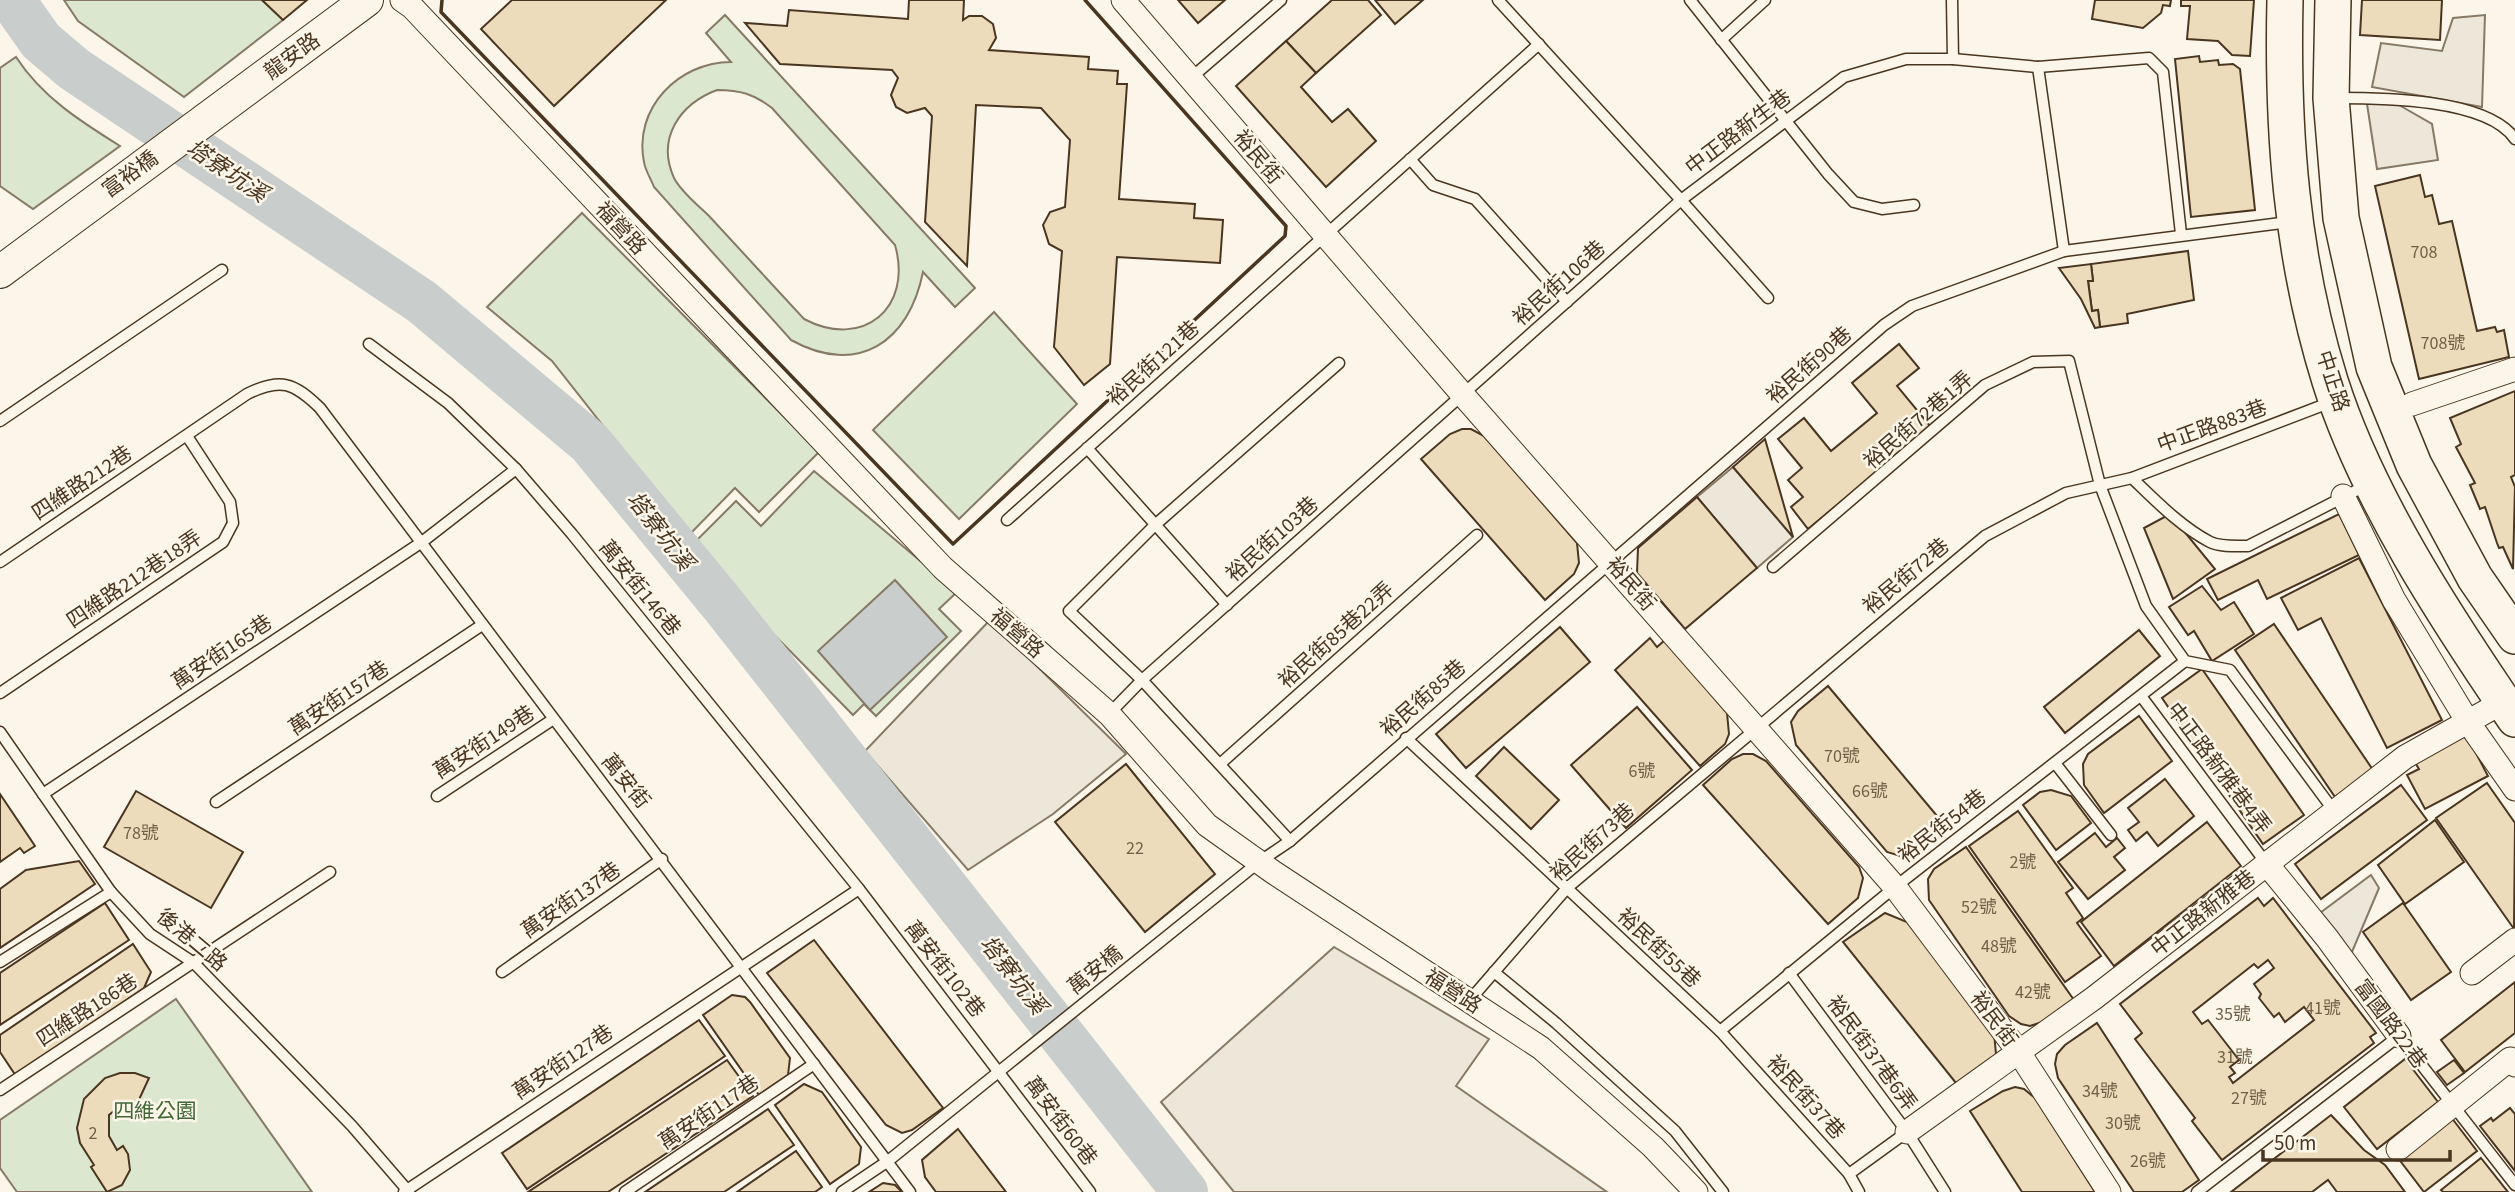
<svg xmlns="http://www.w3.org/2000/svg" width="2515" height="1192" font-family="'Source Sans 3','Noto Sans TC',sans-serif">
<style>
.green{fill:#dce7d0;stroke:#887966;stroke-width:2;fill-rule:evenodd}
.parking{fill:#ede7d9;stroke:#887966;stroke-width:2}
.water{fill:#c9cecd;stroke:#887966;stroke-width:2}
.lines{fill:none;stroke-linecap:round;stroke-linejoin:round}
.river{stroke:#c9cecd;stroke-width:46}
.building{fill:#ecdcbc;stroke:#4a3520;stroke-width:2;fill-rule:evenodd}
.lane-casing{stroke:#4a3520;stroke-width:13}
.street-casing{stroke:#4a3520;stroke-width:25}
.secondary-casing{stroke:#4a3520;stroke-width:34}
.primary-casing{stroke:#4a3520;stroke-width:38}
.lane{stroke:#fbf6e9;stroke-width:10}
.street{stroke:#fbf6e9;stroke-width:23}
.secondary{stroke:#fbf6e9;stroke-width:32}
.primary{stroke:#fbf6e9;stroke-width:35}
.wall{stroke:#4a3520;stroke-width:3.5}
.labels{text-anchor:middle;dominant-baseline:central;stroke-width:5;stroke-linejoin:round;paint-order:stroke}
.number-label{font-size:18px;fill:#725f47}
.street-label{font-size:21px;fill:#4a3520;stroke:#fbf6e9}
.park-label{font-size:21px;fill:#436837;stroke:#fbf6e9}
.water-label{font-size:23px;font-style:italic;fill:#4a3520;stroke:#fbf6e9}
</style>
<rect width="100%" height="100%" fill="#fbf6e9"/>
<g class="green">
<path d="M64,0H262L283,20L184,97L78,21Z"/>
<path d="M725,15L975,288L955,307L923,272C909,342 858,377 791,340L654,187C651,179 645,170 644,162C633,108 679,62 731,62L706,33ZM717,90C740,90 754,94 772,108L895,245C913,308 863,350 804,319C773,285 741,251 710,217C699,206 681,192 674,178C656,138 680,104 717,90Z"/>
<path d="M16,57C42,97 80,121 120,146L33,209L0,186V68Z"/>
<path d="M582,213L819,452L759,512L735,488L689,535L552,361L487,307Z"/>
<path d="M994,312L1077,404L959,519L873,430Z"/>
<path d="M814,471L957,592L939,609L961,631L876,716L864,704L853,715L689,548L736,501L761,526Z"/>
<path d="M176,999L312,1192H17L0,1168V1120Z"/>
</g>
<g class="parking">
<path d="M2485,15L2482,107L2372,87L2381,43L2442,51L2453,18Z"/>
<path d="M2392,101L2432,124L2438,160L2377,169L2367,104Z"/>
<path d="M1733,467L1793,537L1757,568L1697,497Z"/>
<path d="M990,620L1126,754L1053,814L968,870L865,751Z"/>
<path d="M2371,875L2379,888L2349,959L2316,916Z"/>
<path d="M1334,947L1489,1039L1456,1086L1607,1192H1234L1161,1102Z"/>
</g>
<path class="water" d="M895,580L947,637L870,710L818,651Z"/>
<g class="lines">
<path class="river" d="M12,0L41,41L74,69L422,302L590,443L724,606L1185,1192"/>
</g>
<g class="building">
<path d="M262,0H307L283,20Z"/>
<path d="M512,0H666L554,106L481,29Z"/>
<path d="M909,0H964L963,20L969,16H982L993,24L996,38L989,50L1089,57L1088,69L1118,71L1117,84H1127L1119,199L1195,204L1194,218L1223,220L1220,263L1117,257L1110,364L1084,385L1054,347L1062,251L1049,244L1043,225L1050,212L1065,207L1070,140L1041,108L976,105L967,266L925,222L932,116L925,108L907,113L896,107L891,95L898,78L892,70L780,64L745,23L787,26L789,10L908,19Z"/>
<path d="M1178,0H1225L1198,23Z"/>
<path d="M1332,0H1368L1381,15L1316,73L1286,41Z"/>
<path d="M1375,0H1423L1395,24Z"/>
<path d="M2095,0H2171L2170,6L2163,5L2161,13L2143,28L2092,19Z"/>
<path d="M2181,0H2254L2250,56L2232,55L2218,41L2187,39L2190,6H2181Z"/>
<path d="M2362,0H2442L2440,40L2360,35Z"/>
<path d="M1286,41L1316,73L1301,87L1332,122L1348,109L1376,141L1326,187L1236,86Z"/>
<path d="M2199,56L2200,62L2218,60L2219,65L2233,64L2240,69L2255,210L2191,217L2175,59Z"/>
<path d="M2420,175L2425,197L2432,195L2439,224L2452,221L2477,331L2495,327L2497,332L2504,330L2509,357L2419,379L2375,186Z"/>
<path d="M2188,251L2194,300L2127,314L2128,323L2100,327L2098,310L2092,311L2088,281H2093L2091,264Z"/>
<path d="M2091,264L2093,281H2088L2092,311L2098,310L2100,327L2095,328L2081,299L2059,268Z"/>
<path d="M1899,344L1919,368L1897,386L1931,427L1808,529L1791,507L1803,497L1788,480L1802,468L1778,439L1804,418L1831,451L1877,413L1852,383Z"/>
<path d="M2515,391V475L2511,477L2515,487L2513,569L2503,547L2499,548L2497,543L2485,507L2480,509L2470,485L2475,483L2456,447L2461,444L2450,418Z"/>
<path d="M1462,429H1471L1484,436L1577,543L1579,563L1574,574L1545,600L1421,459L1450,434Z"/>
<path d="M1765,439L1793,537L1733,467Z"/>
<path d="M1697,497L1757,568L1685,629L1637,573L1638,548Z"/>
<path d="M2170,514L2215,569L2173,599L2144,528Z"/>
<path d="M2339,514L2359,555L2267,599L2258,580L2218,600L2207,579Z"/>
<path d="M2359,558L2442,720L2387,748L2321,618L2298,630L2281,598Z"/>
<path d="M2202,586L2221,610L2234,602L2254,634L2212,661L2194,631L2188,635L2169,607Z"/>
<path d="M2274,624L2373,770L2335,797L2235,650Z"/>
<path d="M1560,627L1590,662L1466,768L1436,734Z"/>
<path d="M2139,630L2160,656L2065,733L2044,707Z"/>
<path d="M1650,638L1657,647L1665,640L1727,713L1729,734L1725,744L1700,766L1615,670Z"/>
<path d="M2202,669L2304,815L2263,844L2162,698Z"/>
<path d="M1828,686L1948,829L1918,855L1907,858L1887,852L1796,745L1791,722L1798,711Z"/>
<path d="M1637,707L1692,770L1626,828L1571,765Z"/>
<path d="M2139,716L2172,761L2104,813L2084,785L2083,764L2088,754Z"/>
<path d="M2466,734L2488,776L2425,809L2407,775L2419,769L2414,761Z"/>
<path d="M1504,747L1559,800L1531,829L1476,776Z"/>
<path d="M1743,754H1753L1766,761L1859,867L1863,878L1858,898L1828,924L1703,785L1732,759Z"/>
<path d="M1126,764L1215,874L1145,932L1055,822Z"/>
<path d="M2165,779L2194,816L2158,846L2147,832L2136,841L2128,830L2139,822L2128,808Z"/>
<path d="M2487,783L2515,823L2514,929L2436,818Z"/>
<path d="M2401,785L2427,820L2321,899L2295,864Z"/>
<path d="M2051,790L2071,796L2091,823L2056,850L2023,805L2040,792Z"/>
<path d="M136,791L243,852L211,908L104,847Z"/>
<path d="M0,794L35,846L24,853L20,848L0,862Z"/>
<path d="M2018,811L2073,888L2066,893L2083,918L2077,923L2101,956L2065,982L1969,846Z"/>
<path d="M2435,820L2464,862L2405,904L2378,865Z"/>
<path d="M2207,822L2241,866L2114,966L2081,922Z"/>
<path d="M2095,833L2106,847L2117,838L2125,848L2114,857L2125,870L2088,899L2058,862Z"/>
<path d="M1966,847L2074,1000L2042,1022L2030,1026L2021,1024L2009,1016L1929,900L1928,879L1934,869Z"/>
<path d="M79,861L95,884L0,948V889L26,870Z"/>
<path d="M2258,898L2264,906L2273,898L2376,1033L2370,1037L2374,1043L2222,1160L2192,1121L2195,1118L2135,1039L2142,1033L2120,1004ZM2268,960L2274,968L2254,984L2261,994L2259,998L2274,1017L2279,1013L2285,1022L2304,1007L2314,1020L2233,1083L2229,1077L2235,1073L2230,1067L2239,1060L2208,1020L2202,1024L2193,1012L2254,964L2258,968Z"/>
<path d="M105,903L129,940L0,1025V973Z"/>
<path d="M2403,903L2451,972L2411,1000L2363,932Z"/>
<path d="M1885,913L1907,922L1994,1033L1996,1054L1991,1065L1960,1088L1843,942Z"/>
<path d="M814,940L943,1108L912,1130L902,1133L886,1125L767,973Z"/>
<path d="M133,944L151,972L144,988L16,1076L0,1052V1035Z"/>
<path d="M2515,982V1033L2465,1072L2441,1040Z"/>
<path d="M732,995L745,997L750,1002L790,1058L788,1075L759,1095L703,1015Z"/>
<path d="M699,1020L725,1056L527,1189L502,1153Z"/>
<path d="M2097,1023L2199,1180L2182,1192H2134L2058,1078L2055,1064L2057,1054L2065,1045Z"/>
<path d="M2405,1059L2438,1102L2377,1149L2344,1107Z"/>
<path d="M727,1060L753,1096L608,1192H528Z"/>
<path d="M2454,1060L2464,1073L2447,1085L2437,1072Z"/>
<path d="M120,1073H135L149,1078L137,1104L120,1106L109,1115V1136L117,1150L123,1146L128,1154L130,1170L122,1185L107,1192L91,1167L94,1165L80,1143L77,1128L84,1099L105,1078Z"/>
<path d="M804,1084L822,1092L861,1147L859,1164L830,1184L775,1105Z"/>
<path d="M2015,1087L2024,1089L2035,1098L2095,1192H2022L1970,1111L2003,1091Z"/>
<path d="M2510,1108L2515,1114V1171L2480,1126L2491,1118L2493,1121Z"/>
<path d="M768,1109L794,1145L724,1192H645Z"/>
<path d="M2331,1115L2364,1150L2385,1165L2405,1192H2337L2328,1180L2312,1192H2231Z"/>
<path d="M2451,1117L2477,1151L2424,1192L2398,1158Z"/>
<path d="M958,1129L1006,1192H936L925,1177L922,1160Z"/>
<path d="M796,1151L822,1187L815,1192H737Z"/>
<path d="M2481,1158L2508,1192H2443L2441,1190Z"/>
<path d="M883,1183L895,1185L902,1192H869Z"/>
</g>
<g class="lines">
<defs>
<g id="lane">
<path d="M1498,0L1681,200L1844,77L1906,59H1953L2038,67L2149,58L2163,72L2181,234"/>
<path d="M1690,0L1828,174L1854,202L1882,209L1914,205"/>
<path d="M1952,0L1953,59"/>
<path d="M1721,40L1765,0"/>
<path d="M2038,67L2064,251L2289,222"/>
<path d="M1191,78L1281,0"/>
<path d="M2334,98C2380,98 2487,98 2515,139"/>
<path d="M1410,159L1433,185L1475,199L1567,302"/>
<path d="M369,344L448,403L516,469L572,534L859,889L1090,1192"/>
<path d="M0,421L222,270"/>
<path d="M1087,448L1227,605"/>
<path d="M2132,478C2155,500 2181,527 2210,542C2220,547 2237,546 2248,546L2367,485"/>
<path d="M1007,520L1539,44"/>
<path d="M0,562L247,394C281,377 294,383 320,408L910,1192"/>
<path d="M1773,567L1985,385L2033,362L2069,361L2100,485L2146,606L2185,661L2230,670L2334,811"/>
<path d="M0,693L223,542L233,523L230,502L187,436"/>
<path d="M2141,696L2266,863"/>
<path d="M1109,714L1142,680L1681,200L1768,298"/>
<path d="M0,732L111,892L150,934L194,963L352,1126L409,1192"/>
<path d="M1406,738L1720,1031L1849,1174L1859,1192"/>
<path d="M2055,763L2111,835"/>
<path d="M1220,764L1477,535"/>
<path d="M43,794L422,542L516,469"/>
<path d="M437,796L552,720"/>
<path d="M216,802L482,625"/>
<path d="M1290,841L1142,680L1069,611L1155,525L1339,363"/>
<path d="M0,962L111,892"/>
<path d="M502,972L662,859"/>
<path d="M1494,972L1556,1023L1675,1131L1723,1192"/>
<path d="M1789,973L1907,1132L1945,1192"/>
<path d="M1469,1001L1567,888L1985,536L2066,493L2132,478L2334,401"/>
<path d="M1720,1031L1895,887L2185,661"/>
<path d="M0,1090L330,872"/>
<path d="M1849,1174L1907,1132"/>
<path d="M404,1192L859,889"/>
<path d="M625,1192L814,1064"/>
<path d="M842,1192L888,1161L1259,862L1290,841L1884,325L1912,306L2064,251"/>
<path d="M2197,1192L2399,1036L2515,1185"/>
</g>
<g id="street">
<path d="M402,0L412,7L943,568L1109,714L1207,825L1273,872L1541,1048L1653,1147L1696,1192"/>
<path d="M1123,0L1463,395L1895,887L2018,1051L2109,1192"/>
<path d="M2412,404L2515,369"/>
<path d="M2343,496L2394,600L2468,722L2515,789"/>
<path d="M2266,863L2327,938L2399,1036"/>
<path d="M2472,973L2515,940"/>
<path d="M1907,1132L2094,998L2405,757L2503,702"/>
<path d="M2398,1149L2510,1059L2515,1065"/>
</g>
<path id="secondary" d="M0,272L367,0"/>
<g id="primary">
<path d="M2285,0C2282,130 2291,256 2330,381C2367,498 2446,618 2515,719"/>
<path d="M2333,0L2331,98L2341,218L2374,367L2414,465L2475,578L2515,636"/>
</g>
</defs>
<use href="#lane" class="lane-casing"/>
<use href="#street" class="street-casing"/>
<use href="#secondary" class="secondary-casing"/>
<use href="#primary" class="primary-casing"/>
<use href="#lane" class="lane"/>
<use href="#street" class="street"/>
<use href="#secondary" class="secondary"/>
<use href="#primary" class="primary"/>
<path class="wall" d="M442,0L441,12L953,544L1285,236L1286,226L1085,0"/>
</g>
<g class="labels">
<g class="number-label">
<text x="2424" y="252">708</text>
<text x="2443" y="343">708號</text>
<text x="1842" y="756">70號</text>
<text x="1642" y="771">6號</text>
<text x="1870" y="791">66號</text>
<text x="141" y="833">78號</text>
<text x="1135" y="848">22</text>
<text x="2023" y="862">2號</text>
<text x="1979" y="907">52號</text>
<text x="1999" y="946">48號</text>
<text x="2033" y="992">42號</text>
<text x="2323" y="1008">41號</text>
<text x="2233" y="1014">35號</text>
<text x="2235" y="1057">31號</text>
<text x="2100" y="1091">34號</text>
<text x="2249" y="1098">27號</text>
<text x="2123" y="1123">30號</text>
<text x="93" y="1133">2</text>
<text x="2148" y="1161">26號</text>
</g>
<g class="street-label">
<text transform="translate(292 56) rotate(-36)">龍安路</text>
<text transform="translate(1738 132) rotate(-37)">中正路新生巷</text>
<text transform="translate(1258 157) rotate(50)">裕民街</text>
<text transform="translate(130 174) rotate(-36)">富裕橋</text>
<text transform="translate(621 228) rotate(47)">福營路</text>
<text transform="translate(1559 283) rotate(-42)">裕民街106巷</text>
<text transform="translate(1153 363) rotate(-42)">裕民街121巷</text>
<text transform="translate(1809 365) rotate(-41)">裕民街90巷</text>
<text transform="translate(2333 381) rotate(72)">中正路</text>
<text transform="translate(1918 420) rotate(-41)">裕民街72巷1弄</text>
<text transform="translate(2212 426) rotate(-20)">中正路883巷</text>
<text transform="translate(82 483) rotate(-34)">四維路212巷</text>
<text transform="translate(1272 539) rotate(-42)">裕民街103巷</text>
<text transform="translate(1906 576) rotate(-40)">裕民街72巷</text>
<text transform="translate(134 579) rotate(-34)">四維路212巷18弄</text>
<text transform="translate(1631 584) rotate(49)">裕民街</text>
<text transform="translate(640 588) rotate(51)">萬安街146巷</text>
<text transform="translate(1017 633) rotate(41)">福營路</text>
<text transform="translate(1336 635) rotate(-42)">裕民街85巷22弄</text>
<text transform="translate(222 652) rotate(-34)">萬安街165巷</text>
<text transform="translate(339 698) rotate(-34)">萬安街157巷</text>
<text transform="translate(1423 698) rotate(-41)">裕民街85巷</text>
<text transform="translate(484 742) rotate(-33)">萬安街149巷</text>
<text transform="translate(2219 768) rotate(53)">中正路新雅巷4弄</text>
<text transform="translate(626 781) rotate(51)">萬安街</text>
<text transform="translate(1942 826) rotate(-38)">裕民街54巷</text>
<text transform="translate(1592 842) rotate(-42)">裕民街73巷</text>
<text transform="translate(571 900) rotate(-35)">萬安街137巷</text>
<text transform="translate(2203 913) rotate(-38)">中正路新雅巷</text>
<text transform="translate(192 940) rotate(40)">後港二路</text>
<text transform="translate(1659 948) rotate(43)">裕民街55巷</text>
<text transform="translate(945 969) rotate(52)">萬安街102巷</text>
<text transform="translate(1095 970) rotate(-39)">萬安橋</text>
<text transform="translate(1453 991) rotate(33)">福營路</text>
<text transform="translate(87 1010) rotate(-33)">四維路186巷</text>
<text transform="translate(1994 1019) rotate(53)">裕民街</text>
<text transform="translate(2391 1024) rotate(53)">富國路22巷</text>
<text transform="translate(1872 1053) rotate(54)">裕民街37巷6弄</text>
<text transform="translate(563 1062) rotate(-34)">萬安街127巷</text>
<text transform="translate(1806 1097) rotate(48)">裕民街37巷</text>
<text transform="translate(709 1112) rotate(-34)">萬安街117巷</text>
<text transform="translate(1061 1121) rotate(53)">萬安街60巷</text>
</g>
<g class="park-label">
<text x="155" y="1111">四維公園</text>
</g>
<g class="water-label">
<text transform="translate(227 171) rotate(34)">塔寮坑溪</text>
<text transform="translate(660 531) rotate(52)">塔寮坑溪</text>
<text transform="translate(1013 975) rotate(52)">塔寮坑溪</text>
</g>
</g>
<path d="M2263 1150v10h187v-10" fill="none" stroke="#4a3520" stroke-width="3.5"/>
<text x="2274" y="1150" font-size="21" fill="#4a3520" stroke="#fbf6e9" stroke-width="5" paint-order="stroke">50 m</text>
</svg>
